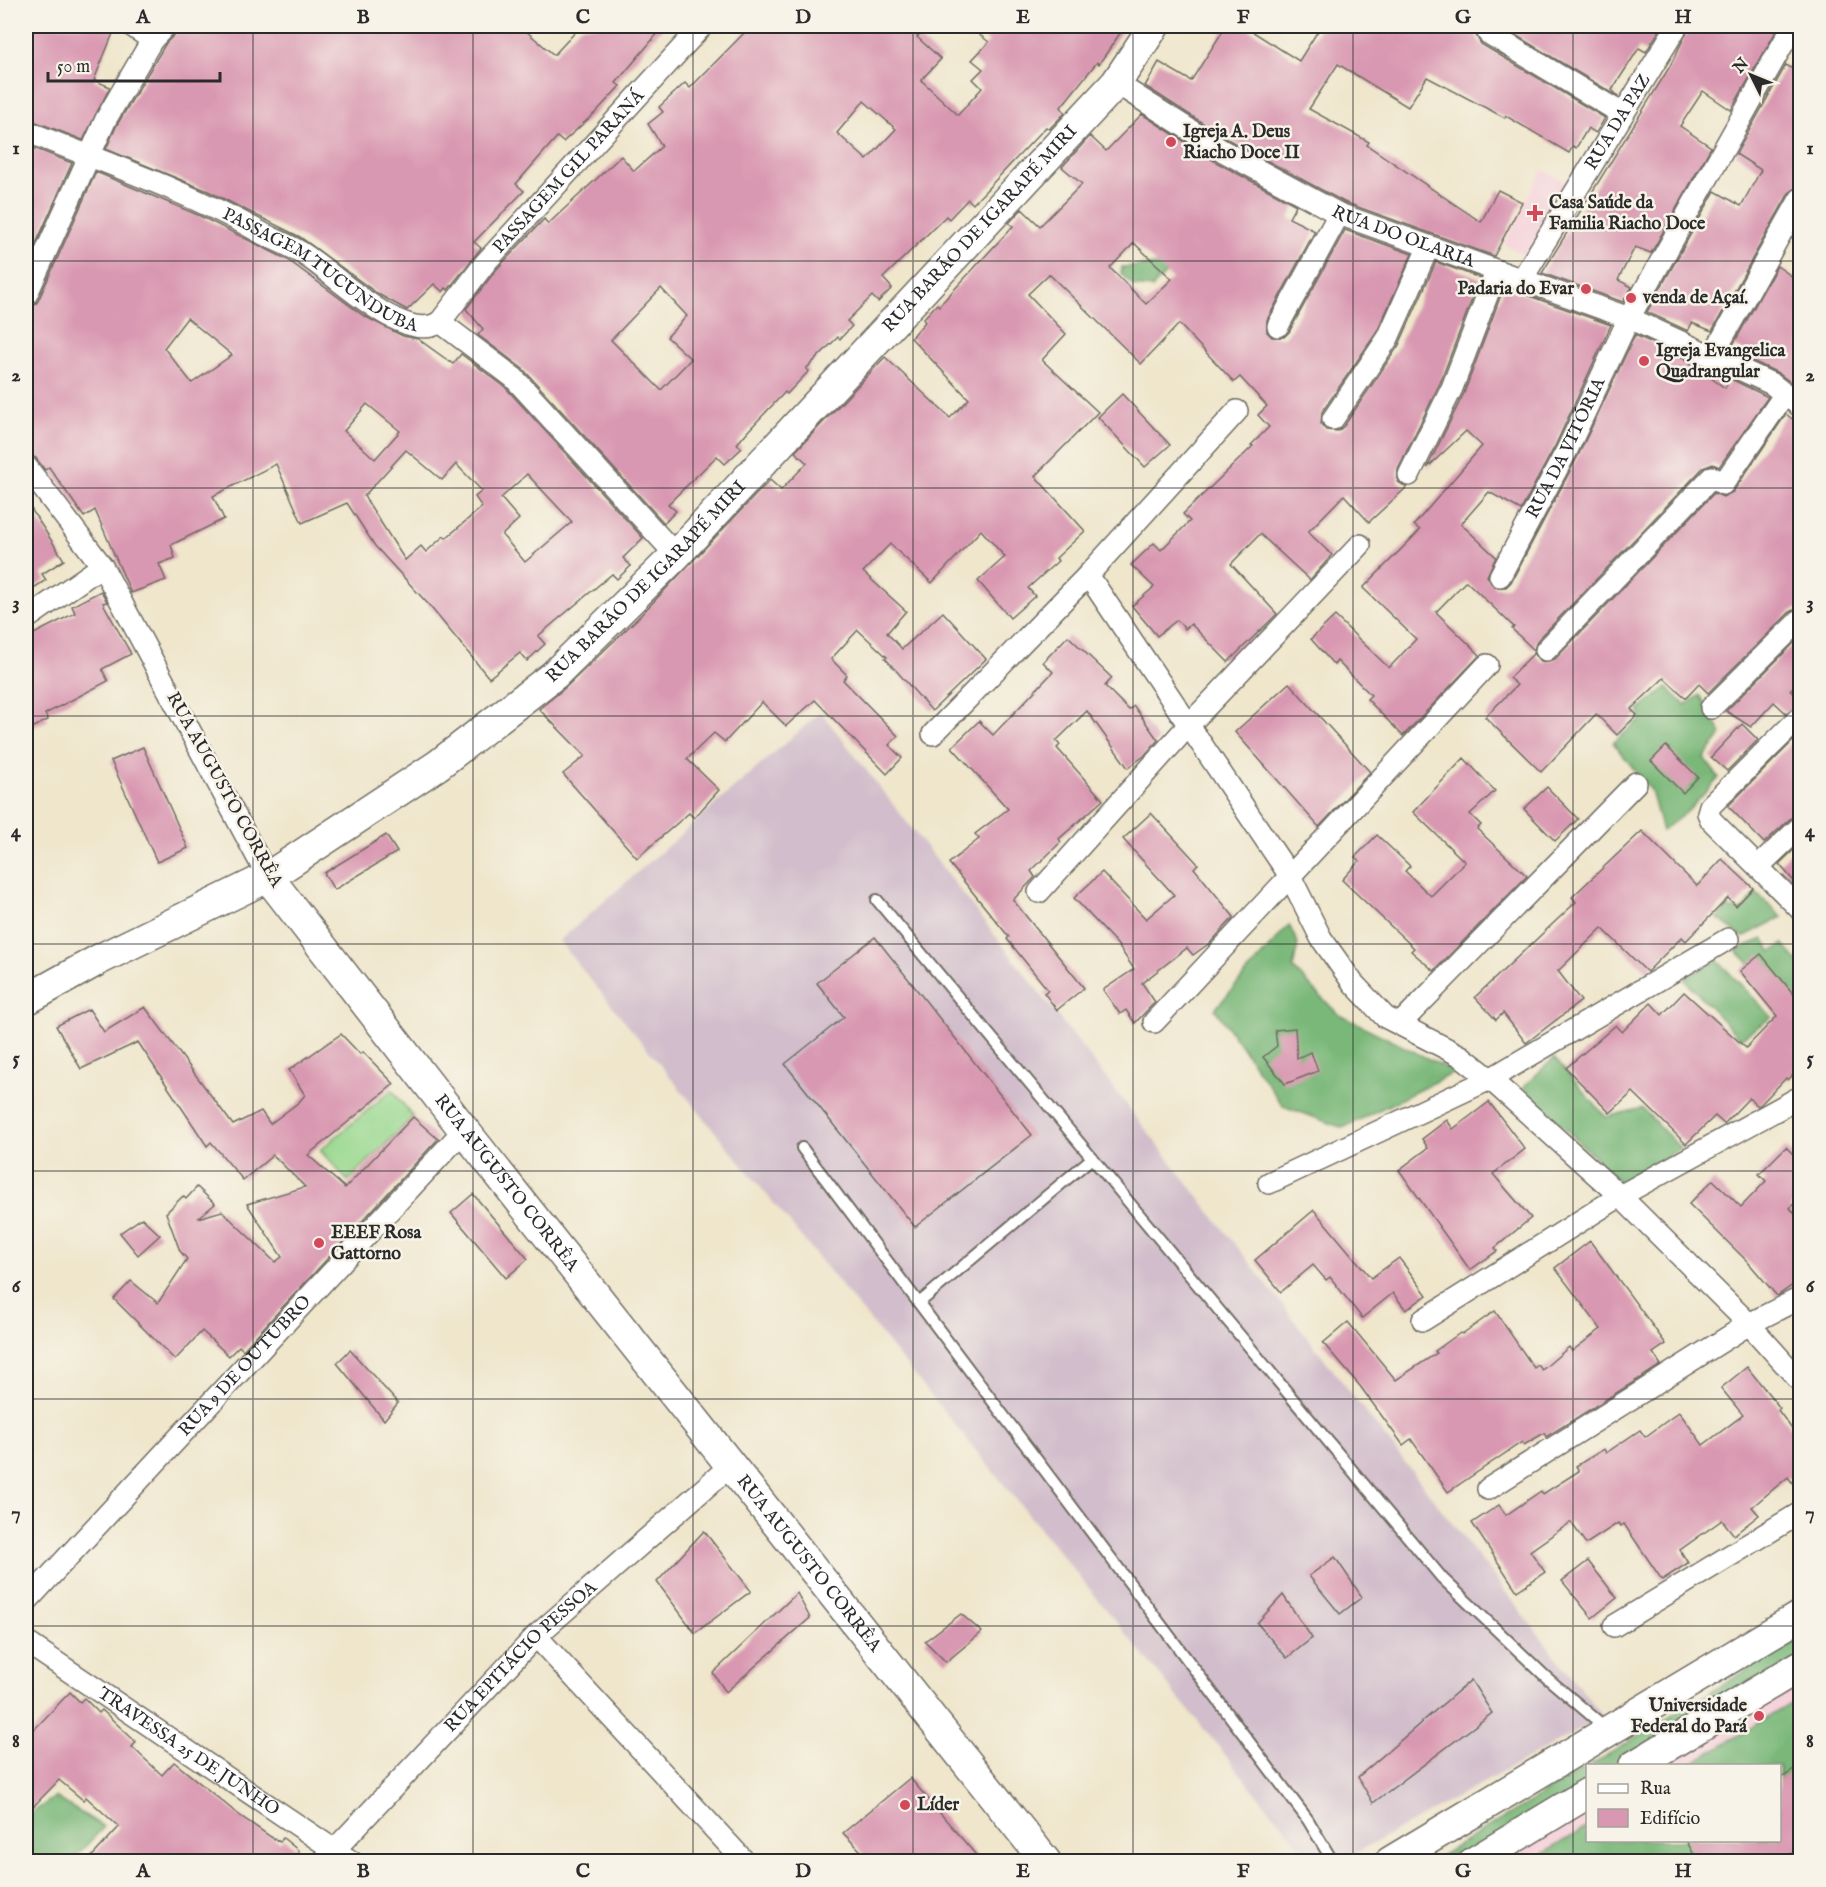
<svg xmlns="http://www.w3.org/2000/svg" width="1826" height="1887" font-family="'IM FELL English',serif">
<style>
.built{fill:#f5cfd9}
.industrial{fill:#d1bdcb}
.green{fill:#98d88e;stroke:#62825c;stroke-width:1.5}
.forest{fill:#7ab879;stroke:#527252;stroke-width:1.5}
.building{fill:#d998b1;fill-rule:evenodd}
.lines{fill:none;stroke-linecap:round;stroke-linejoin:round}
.lane-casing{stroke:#706c63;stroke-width:14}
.street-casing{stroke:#706c63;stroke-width:24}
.secondary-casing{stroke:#706c63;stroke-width:33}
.lane{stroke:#fff;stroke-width:10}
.street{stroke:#fff;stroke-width:21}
.secondary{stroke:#fff;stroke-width:30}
.grid{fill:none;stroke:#2b2b2b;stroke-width:1.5;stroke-opacity:0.55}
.poi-dot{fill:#d1495b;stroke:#f7f3e8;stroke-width:2}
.labels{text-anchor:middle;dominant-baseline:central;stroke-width:5;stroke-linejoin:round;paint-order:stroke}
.street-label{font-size:18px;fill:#2b2b2b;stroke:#f7f3e8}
.poi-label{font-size:18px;font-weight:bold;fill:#2b2b2b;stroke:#f7f3e8;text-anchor:start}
.neatline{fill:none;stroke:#2b2b2b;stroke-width:2}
.grid-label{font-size:20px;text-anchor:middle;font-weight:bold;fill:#2b2b2b}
</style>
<rect width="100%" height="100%" fill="#f7f3e8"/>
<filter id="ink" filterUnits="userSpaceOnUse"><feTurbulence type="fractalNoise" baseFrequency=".0167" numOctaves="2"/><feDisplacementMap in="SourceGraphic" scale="12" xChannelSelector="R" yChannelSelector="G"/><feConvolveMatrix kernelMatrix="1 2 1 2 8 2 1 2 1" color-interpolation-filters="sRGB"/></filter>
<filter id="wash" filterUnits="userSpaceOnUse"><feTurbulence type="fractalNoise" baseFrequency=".008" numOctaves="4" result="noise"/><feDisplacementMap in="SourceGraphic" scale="24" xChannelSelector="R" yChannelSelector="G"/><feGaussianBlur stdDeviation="1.35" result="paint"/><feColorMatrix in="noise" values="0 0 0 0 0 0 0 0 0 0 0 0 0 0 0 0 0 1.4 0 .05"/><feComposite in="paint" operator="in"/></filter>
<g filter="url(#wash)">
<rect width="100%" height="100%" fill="#efe6cc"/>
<g class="built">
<path d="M1542,170L1567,182L1528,257L1504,244Z"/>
<path d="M1800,1666V1861L1474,1862L1587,1793L1588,1840H1780V1766L1634,1765Z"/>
</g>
<path class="industrial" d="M821,712L1603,1717L1341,1861H1312L559,941Z"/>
<path class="green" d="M392,1090L413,1117L348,1181L320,1150Z"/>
<g class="forest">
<path d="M1190,248L1152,288L1134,286L1121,274L1122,267L1158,265Z"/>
<path d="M1667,687L1685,705L1700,695L1722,734L1704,758L1719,778L1687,812L1662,831L1651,790L1613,743L1641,719L1639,710Z"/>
<path d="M1756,893L1782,917L1743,937L1717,918L1727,908L1742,911Z"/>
<path d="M1289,925L1298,943L1293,968L1338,1014L1455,1072L1343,1128L1283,1106L1215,1009Z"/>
<path d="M1763,939L1772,952L1783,944L1798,962L1800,961V1003L1792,1008L1736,950Z"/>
<path d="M1717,960L1772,1017L1740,1039L1684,979Z"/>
<path d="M1554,1058L1606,1117L1642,1108L1680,1148L1624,1186L1523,1087Z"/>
<path d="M1800,1638V1659L1622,1765L1589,1766Z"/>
<path d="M1800,1698V1861L1530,1862L1587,1827L1588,1840H1780V1766L1689,1765Z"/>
<path d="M1587,1767V1786L1462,1861L1431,1862Z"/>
<path d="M55,1797L104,1827L73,1859L74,1861H26V1817Z"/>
</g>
<g id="blocks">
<g class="building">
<path d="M26,26H116L94,80L110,87L83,140L26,118Z"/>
<path d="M177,26H520L554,55L581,26H664L616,83L620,86L596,112L563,142L557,137L516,184L524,191L474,242L481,248L448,290L446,288L443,292L434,284L407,310L378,294L300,237L208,191L106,149L117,125L166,43L175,34Z"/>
<path d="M751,26H927L917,37L941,59L921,80L958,115L982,88L973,79L983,69L972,60L989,42L968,26H1125L1099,64L1097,62L1061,107L1065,113L1049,129L1046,127L973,204L968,199L949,219L946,216L883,278L892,288L878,302L872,296L847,321L852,326L840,339L838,337L806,369L809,371L787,394L785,392L748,431L737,444L742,448L725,464L717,456L668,504L676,511L664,523L523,369L478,335L483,329L466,309L496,270L544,219L548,224L621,156L634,171L662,146L648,124L663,112L659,107L685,83L690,88ZM864,101L896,129L867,160L837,133ZM661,288L687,316L667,337L691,359L661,390L611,340Z"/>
<path d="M1226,26H1244L1299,61L1321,26H1478L1475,33L1481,44L1605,118L1596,133L1588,128L1576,148L1573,146L1569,153L1506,116L1505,118L1427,77L1408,107L1338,64L1309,109L1369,142L1367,145L1481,222L1498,190L1522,202L1494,256L1344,202L1229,140L1145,86L1159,62L1191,81Z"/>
<path d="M1500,26H1662L1646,52L1639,48L1612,90L1619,97Z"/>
<path d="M1690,26H1779L1731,110L1703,91L1680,126L1711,147L1651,253L1635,247L1618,280L1632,287L1623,302L1542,273L1669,68Z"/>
<path d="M1786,65L1800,73V186L1789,193L1712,331L1692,323L1688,331L1647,312L1715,191L1741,206L1761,170L1736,154Z"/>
<path d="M1142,114L1216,162L1296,205L1289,218L1315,231L1267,320V332L1272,337H1284L1289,332L1345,230L1412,254L1377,332L1322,412L1321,424L1326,430L1338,431L1344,426L1399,345L1436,262L1480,278L1440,383L1398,469V482L1407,487L1369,522L1344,495L1308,532L1332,555L1310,580L1260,534L1231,564L1277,614L1228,662L1191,624L1185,629L1177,620L1157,636L1132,606L1154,587L1131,565L1154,543L1161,550L1190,521L1183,514L1253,446L1251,445L1269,427L1258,415L1267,406L1240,377L1234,382L1179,324L1141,364L1049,274L1028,294L1066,334L1042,360L1098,412L1035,476L1085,531L1056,558L1058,561L1028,588L1035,596L1010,618L978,581L1005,557L981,530L932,583L890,544L863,572L906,611L887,633L902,649L943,612L986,659L932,711L885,658L887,657L858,630L831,659L847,675L843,680L898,736L889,745L902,758L887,774L815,700L786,726L762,702L725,742L714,733L687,759L719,790L694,818L689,813L637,858L563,774L585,756L539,709L566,687L637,619L770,480L781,490L807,463L795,452L885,357L950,418L969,399L911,338L925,322L923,319L937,304L939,306L1013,226L1009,223L1022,209L1040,226L1082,184L1062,167L1090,136L1106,151ZM1134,243L1172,279L1146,304L1110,268Z"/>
<path d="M26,145L72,163L26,266Z"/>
<path d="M96,172L198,215L288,260L364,316L403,336L418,339L453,364L461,354L505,387L643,538L623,558L631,566L617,579L612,574L538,636L545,644L527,661L520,653L489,678L428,604L375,546L347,503L302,523L276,464L213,496L224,519L171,545L175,558L159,564L166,580L131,593L95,510L84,517L49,467L45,470L36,458L26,453V308L33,307L38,301ZM187,318L232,355L192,383L164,348ZM367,404L400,431L375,459L344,431ZM406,450L442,480L456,464L482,491L475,497L482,507L446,538L444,536L426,552L421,546L405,560L364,496ZM527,474L572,522L525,562L502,535L519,519L501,498Z"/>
<path d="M1777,266L1800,282V383L1797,387L1778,373L1744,357L1747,353L1733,345Z"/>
<path d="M1504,287L1611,325L1556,444L1521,510L1489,492L1461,524L1496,557L1487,576L1495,587H1506L1511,582L1578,456L1635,335L1677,354L1725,388L1731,379L1768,397L1719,467L1713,464L1703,468L1537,641L1534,650L1512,629L1514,627L1466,581L1436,612L1480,655L1403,736L1367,699L1371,695L1337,661L1334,665L1311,639L1335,616L1389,668L1416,639L1363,588L1420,530L1414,525L1482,446L1466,431L1427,468L1464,393Z"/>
<path d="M1122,394L1170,445L1145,467L1098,417Z"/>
<path d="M1786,414L1800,425V608L1791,611L1708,693L1699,684L1686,698L1664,678L1631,709L1637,715L1617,735L1596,714L1541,772L1485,717L1517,685L1509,678L1534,653L1542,662L1555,659L1714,493L1723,497L1733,492Z"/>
<path d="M26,501L64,560L42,574L46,580L26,593Z"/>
<path d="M101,591L107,602L103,603L131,654L102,669L108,681L45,714L48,720L26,731V638L75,613L72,606Z"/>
<path d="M1068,636L1112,678L1105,686L1129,710L1134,706L1158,740L1144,756L1128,768L1087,711L1056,741L1060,745L1057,748L1103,800L1059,839L1061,842L1031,871L1035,877L1013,900L1084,988L1057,1010L1044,993L1048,990L1007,939L1009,937L949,863L979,839L975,834L1008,809L952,747L979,721L993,735L1053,672L1043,662Z"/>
<path d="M1800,637V680L1790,690L1800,699V705L1786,713L1774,702L1751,727L1726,711Z"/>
<path d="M1289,683L1370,772L1319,827L1235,732Z"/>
<path d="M1742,724L1758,740L1727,771L1711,757Z"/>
<path d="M1800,734V815L1791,818L1764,843L1728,806Z"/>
<path d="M1666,746L1698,777L1683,793L1651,761Z"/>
<path d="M143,747L188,848L157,862L111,761Z"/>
<path d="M1464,758L1495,791L1470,814L1481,825L1477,829L1527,876L1434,971L1411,951L1414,948L1342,880L1359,861L1355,857L1377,835L1410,866L1405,871L1431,896L1465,862L1413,812Z"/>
<path d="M1547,787L1578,819L1555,841L1524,809Z"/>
<path d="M1151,813L1198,864L1194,868L1234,917L1211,942L1193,955L1187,948L1142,983L1155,1002L1135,1023L1126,1010L1120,1014L1103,990L1134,969L1117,944L1074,898L1102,872L1146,919L1174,895L1123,839Z"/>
<path d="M1642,831L1697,886L1722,859L1753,888L1736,906L1728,898L1686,941L1682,937L1647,972L1602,928L1558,971L1581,1001L1526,1043L1503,1013L1496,1020L1475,997L1576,902L1572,897Z"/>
<path d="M386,835L397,852L334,890L324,873Z"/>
<path d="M1800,844V888L1779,864Z"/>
<path d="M875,937L1032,1135L915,1227L785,1064L844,1017L817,983Z"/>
<path d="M1761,954L1800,1002V1068L1788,1080L1786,1078L1762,1103L1758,1106L1749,1098L1724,1124L1715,1116L1686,1144L1633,1092L1610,1113L1566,1068L1616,1025L1622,1032L1651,1003L1662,1015L1684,992L1746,1048L1777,1016L1740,971Z"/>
<path d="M145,1007L233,1125L261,1111L270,1124L299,1102L305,1095L289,1070L341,1034L360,1054L363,1052L394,1084L308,1155L345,1188L413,1117L438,1139L243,1350L239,1346L229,1356L202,1331L175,1360L114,1299L131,1281L158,1303L187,1259L180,1251L166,1213L183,1196L186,1199L197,1187L215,1204L198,1218L222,1211L275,1262L282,1257L247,1204L305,1187L273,1155L243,1180L211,1142L207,1146L138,1042L81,1069L56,1026L89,1009L104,1032Z"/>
<path d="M1295,1028L1297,1058L1311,1052L1318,1071L1285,1084L1263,1057L1277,1046L1275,1030Z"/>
<path d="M1489,1102L1525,1149L1493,1174L1531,1218L1495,1248L1497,1251L1470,1270L1399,1170L1428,1148L1422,1139L1447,1120L1453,1129Z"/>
<path d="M1786,1147L1800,1161V1197L1790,1208L1800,1220V1280L1777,1296L1747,1261L1689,1204L1713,1180L1741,1207L1766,1181L1759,1174Z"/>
<path d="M473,1194L528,1259L506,1278L451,1213Z"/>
<path d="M1314,1210L1371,1278L1399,1258L1427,1295L1406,1310L1393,1293L1362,1318L1330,1277L1326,1280L1313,1265L1281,1292L1255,1260Z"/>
<path d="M142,1218L160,1235L138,1255L120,1233Z"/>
<path d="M1590,1241L1666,1344L1653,1353L1661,1365L1546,1437L1544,1433L1524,1445L1522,1442L1448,1492L1411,1439L1403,1445L1360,1386L1323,1343L1348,1322L1396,1380L1437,1353L1435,1351L1460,1333L1462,1334L1495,1311L1534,1368L1538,1365L1542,1370L1569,1347L1572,1351L1601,1329L1555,1268Z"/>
<path d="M350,1350L398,1403L384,1420L337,1363Z"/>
<path d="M1747,1367L1780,1408L1778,1410L1800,1440V1493L1788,1477L1752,1507L1759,1515L1734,1535L1722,1520L1680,1550L1688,1563L1662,1580L1624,1524L1621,1526L1618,1523L1586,1544L1571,1522L1530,1551L1545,1572L1517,1591L1472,1523L1499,1505L1506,1515L1541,1491L1543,1494L1579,1471L1576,1466L1604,1449L1606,1453L1640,1430L1645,1437L1679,1412L1703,1445L1743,1415L1721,1388Z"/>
<path d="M704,1531L751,1591L695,1633L657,1582Z"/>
<path d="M1335,1557L1362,1597L1340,1614L1309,1576Z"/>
<path d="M1588,1561L1617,1598L1592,1618L1562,1581Z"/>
<path d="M797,1593L810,1618L726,1692L713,1673Z"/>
<path d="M1283,1595L1312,1638L1287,1658L1257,1623Z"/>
<path d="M961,1614L982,1632L946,1662L925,1641Z"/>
<path d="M1471,1680L1492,1713L1373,1803L1358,1777Z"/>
<path d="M70,1692L80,1702L84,1698L99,1713L102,1710L136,1742L132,1747L162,1775L174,1762L239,1815L271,1837L280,1842L283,1838L299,1851L296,1856L302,1862H87L119,1827L86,1797L83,1800L59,1780L26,1814V1738Z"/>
<path d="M1800,1766V1848L1779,1862H1698L1686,1840H1779V1780Z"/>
<path d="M910,1778L982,1862H872L843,1833Z"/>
</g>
</g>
</g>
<g filter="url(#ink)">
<use href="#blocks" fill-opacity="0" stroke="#706c63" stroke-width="1.5"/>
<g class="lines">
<defs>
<g id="lane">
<path d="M877,900L1442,1578L1546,1677L1606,1728"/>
<path d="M802,1148L1308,1820L1333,1862"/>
<path d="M919,1303L1092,1158"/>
</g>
<g id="street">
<path d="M132,26L152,40"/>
<path d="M1488,33L1621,113"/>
<path id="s1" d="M1116,83L1223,151L1339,214L1629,318L1772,384L1800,406"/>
<path id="s2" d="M26,131C105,163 185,190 260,232C274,240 291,245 305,255C335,274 405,346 440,322L514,378L676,555"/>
<path id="s3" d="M1522,279L1677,26"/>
<path d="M26,296L106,119L152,40L165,26"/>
<path id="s4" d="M440,322L486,262L702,26"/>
<path d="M1278,326L1339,214"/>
<path d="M1713,355L1800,199"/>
<path d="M1333,419L1388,338L1428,248"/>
<path d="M26,466L102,566L268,877"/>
<path d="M1409,475L1452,388L1496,272"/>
<path d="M1088,575L1290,876L1321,938L1353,983L1385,1017L1461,1056L1490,1079L1620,1196L1749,1324L1800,1381"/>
<path id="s5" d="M1500,576L1567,450L1629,318L1793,26"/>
<path d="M26,619L102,566"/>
<path d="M1546,650L1712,477L1723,484L1785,394"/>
<path d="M1711,708L1800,620"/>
<path d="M1800,717L1710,806L1708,813L1711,820L1800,909"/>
<path d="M933,734L1088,575L1237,411"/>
<path d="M1759,866L1800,827"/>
<path d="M1039,892L1187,727L1360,545"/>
<path d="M1154,1022L1487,665"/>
<path d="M1400,1024L1636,783"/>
<path d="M1269,1183L1490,1079L1728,939"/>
<path d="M1423,1320L1620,1196L1800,1097"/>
<path d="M1488,1489L1749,1324L1800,1298"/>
<path id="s6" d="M26,1602L464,1130"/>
<path d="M1614,1626L1800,1513"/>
<path d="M536,1636L745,1862"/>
<path id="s7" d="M26,1642L352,1862"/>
<path id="s8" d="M323,1862L536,1636L730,1466"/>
</g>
<g id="secondary">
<path id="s9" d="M268,877L464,1130L1046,1862"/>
<path id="s10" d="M26,1000L98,960L268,877L438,765L554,675L676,555L1116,83L1154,26"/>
<path d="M1634,1766L1800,1666"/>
<path d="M1390,1862L1800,1616"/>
<path d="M1474,1862L1588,1793"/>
</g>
</defs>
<use href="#lane" class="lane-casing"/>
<use href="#street" class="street-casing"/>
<use href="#secondary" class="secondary-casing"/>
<use href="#lane" class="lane"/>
<use href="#street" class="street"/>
<use href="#secondary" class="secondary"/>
</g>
</g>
<path class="grid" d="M253,26V1862M473,26V1862M693,26V1862M913,26V1862M1133,26V1862M1353,26V1862M1573,26V1862M26,261H1800M26,488H1800M26,716H1800M26,944H1800M26,1171H1800M26,1399H1800M26,1626H1800"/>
<g class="poi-dot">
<circle cx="1171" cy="142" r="6"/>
<path d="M1532 204h6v6h6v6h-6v6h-6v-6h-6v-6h6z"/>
<circle cx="1586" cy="289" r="6"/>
<circle cx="1631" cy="298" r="6"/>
<circle cx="1644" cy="361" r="6"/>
<circle cx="319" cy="1243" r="6"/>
<circle cx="1759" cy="1716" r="6"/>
<circle cx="905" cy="1805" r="6"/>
</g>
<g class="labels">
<g class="street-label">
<text stroke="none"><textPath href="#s3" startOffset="184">RUA DA PAZ</textPath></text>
<text stroke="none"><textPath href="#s4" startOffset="198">PASSAGEM GIL PARANÁ</textPath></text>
<text stroke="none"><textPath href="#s10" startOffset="1239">RUA BARÃO DE IGARAPÉ MIRI</textPath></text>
<text stroke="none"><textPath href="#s1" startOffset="327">RUA DO OLARIA</textPath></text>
<text stroke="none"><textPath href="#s2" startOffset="327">PASSAGEM TUCUNDUBA</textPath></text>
<text stroke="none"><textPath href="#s5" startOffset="144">RUA DA VITÓRIA</textPath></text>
<text stroke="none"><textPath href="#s10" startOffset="753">RUA BARÃO DE IGARAPÉ MIRI</textPath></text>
<text transform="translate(224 790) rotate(61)">RUA AUGUSTO CORRÊA</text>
<text stroke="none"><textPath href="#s9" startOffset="388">RUA AUGUSTO CORRÊA</textPath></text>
<text stroke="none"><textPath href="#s6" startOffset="322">RUA 9 DE OUTUBRO</textPath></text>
<text stroke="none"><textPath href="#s9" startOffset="874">RUA AUGUSTO CORRÊA</textPath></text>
<text stroke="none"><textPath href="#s8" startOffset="285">RUA EPITÁCIO PESSOA</textPath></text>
<text stroke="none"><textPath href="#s7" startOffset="196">TRAVESSA 25 DE JUNHO</textPath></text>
</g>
<g class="poi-label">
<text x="1183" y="132">Igreja A. Deus<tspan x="1183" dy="21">Riacho Doce II</tspan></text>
<text x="1549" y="203">Casa Saúde da<tspan x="1549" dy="21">Familia Riacho Doce</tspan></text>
<text x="1574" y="289" text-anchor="end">Padaria do Evar</text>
<text x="1643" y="298">venda de Açaí.</text>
<text x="1656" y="351">Igreja Evangelica<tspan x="1656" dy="21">Quadrangular</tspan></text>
<text x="331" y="1233">EEEF Rosa<tspan x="331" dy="21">Gattorno</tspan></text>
<text x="1747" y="1706" text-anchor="end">Universidade<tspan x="1747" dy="21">Federal do Pará</tspan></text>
<text x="917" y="1805">Líder</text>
</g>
</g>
<rect width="1826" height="1887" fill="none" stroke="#f7f3e8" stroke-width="66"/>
<rect x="1586" y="1764" width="195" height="78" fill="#f7f3e8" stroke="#a5a39c" stroke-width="1.5"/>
<rect x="1598" y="1784" width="30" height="9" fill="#ffffff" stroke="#a5a39c" stroke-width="1.5"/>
<text x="1640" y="1794" font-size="18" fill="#2b2b2b">Rua</text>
<rect x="1598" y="1809" width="30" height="18" fill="#d998b1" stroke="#a5a39c" stroke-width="1.5"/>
<text x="1640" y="1824" font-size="18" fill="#2b2b2b">Edifício</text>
<g transform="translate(1751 75) rotate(313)" stroke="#f7f3e8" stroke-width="4.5" paint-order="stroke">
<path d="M0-4.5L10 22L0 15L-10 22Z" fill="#2b2b2b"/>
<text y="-9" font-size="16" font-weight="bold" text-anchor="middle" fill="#2b2b2b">N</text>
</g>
<path d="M48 72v9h172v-9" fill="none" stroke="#2b2b2b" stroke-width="3"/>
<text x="57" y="72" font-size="18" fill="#2b2b2b" stroke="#f7f3e8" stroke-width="4.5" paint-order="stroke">50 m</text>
<rect x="33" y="33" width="1760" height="1821" class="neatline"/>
<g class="grid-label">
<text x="143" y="23">A</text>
<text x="363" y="23">B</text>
<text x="583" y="23">C</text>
<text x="803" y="23">D</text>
<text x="1023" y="23">E</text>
<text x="1243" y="23">F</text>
<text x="1463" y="23">G</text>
<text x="1683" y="23">H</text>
<text x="16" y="154">1</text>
<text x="1810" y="154">1</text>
<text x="16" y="381">2</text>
<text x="1810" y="381">2</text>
<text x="16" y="609">3</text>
<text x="1810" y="609">3</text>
<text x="16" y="837">4</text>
<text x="1810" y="837">4</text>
<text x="16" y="1064">5</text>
<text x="1810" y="1064">5</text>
<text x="16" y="1292">6</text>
<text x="1810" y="1292">6</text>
<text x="16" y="1519">7</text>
<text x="1810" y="1519">7</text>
<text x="16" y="1747">8</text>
<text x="1810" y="1747">8</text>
<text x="143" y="1877">A</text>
<text x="363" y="1877">B</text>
<text x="583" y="1877">C</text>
<text x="803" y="1877">D</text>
<text x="1023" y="1877">E</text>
<text x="1243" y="1877">F</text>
<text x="1463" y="1877">G</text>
<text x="1683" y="1877">H</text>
</g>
</svg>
